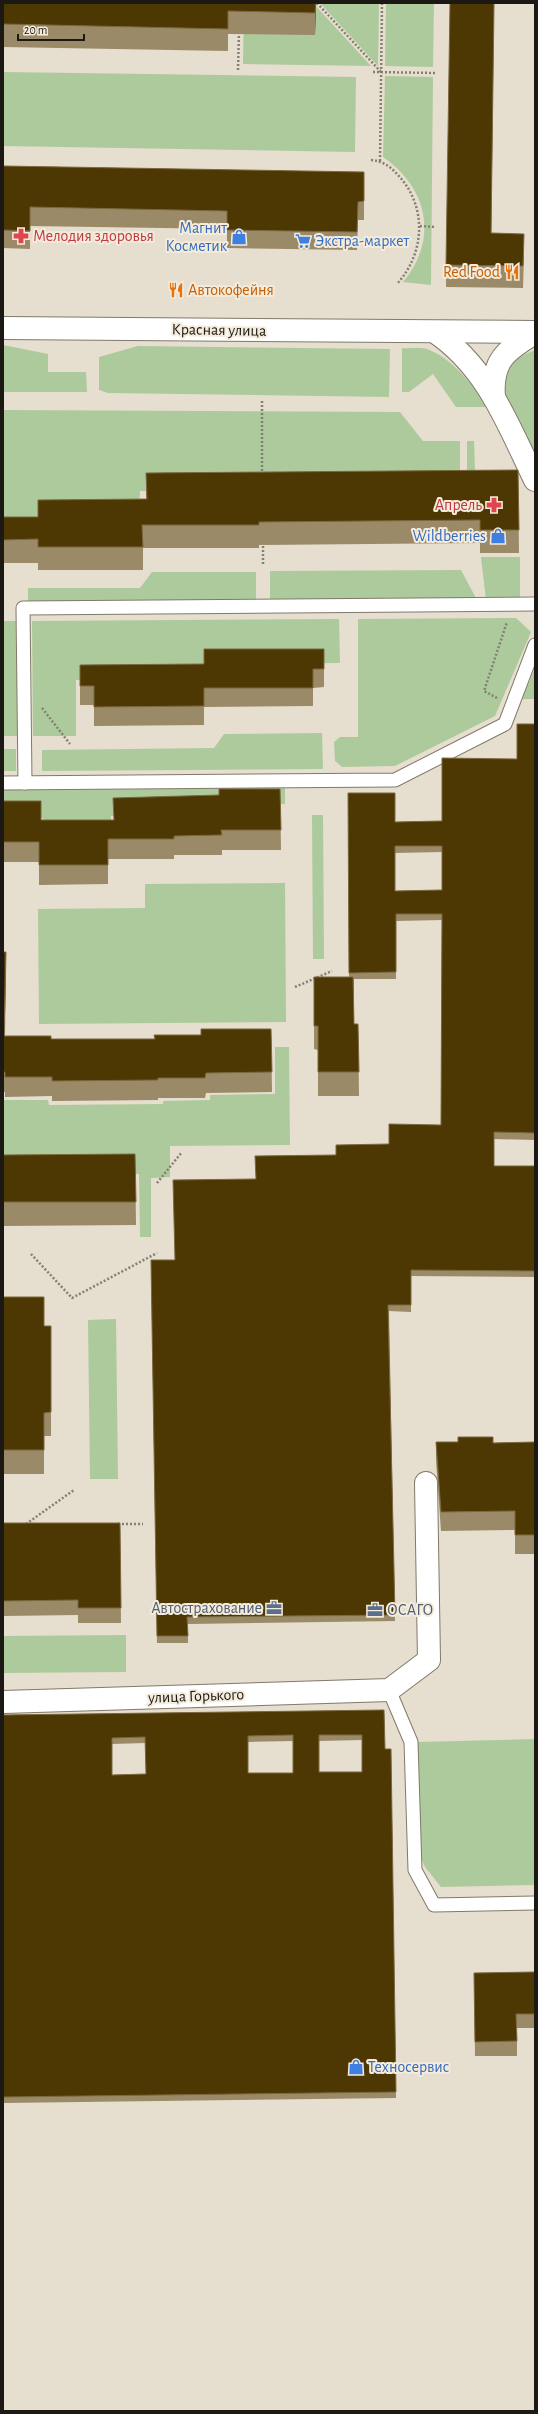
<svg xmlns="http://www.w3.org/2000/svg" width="538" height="2414" font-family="'Alegreya Sans',sans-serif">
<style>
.green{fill:#adca9c}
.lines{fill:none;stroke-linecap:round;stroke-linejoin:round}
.lane-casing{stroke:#81796a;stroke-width:15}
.street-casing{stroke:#81796a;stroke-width:24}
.secondary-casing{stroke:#81796a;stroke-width:24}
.path{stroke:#847f74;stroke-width:2.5;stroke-dasharray:2 2;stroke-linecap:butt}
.lane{stroke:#fff;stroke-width:13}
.street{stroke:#fff;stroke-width:22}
.secondary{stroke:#fff;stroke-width:22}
.wall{fill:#9a8a68;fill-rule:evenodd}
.shaded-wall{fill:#7b693f}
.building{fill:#4d3702;stroke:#7b693f;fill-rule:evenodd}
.labels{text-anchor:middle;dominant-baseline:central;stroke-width:4;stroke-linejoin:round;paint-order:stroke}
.shop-label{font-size:16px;fill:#366cbe;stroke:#f4ebdb;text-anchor:end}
.health-label{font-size:16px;fill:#be3a42;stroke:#f4ebdb;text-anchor:start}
.food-label{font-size:16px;fill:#c56008;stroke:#f4ebdb;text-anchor:end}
.street-label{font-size:16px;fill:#1c1914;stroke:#f4ebdb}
.service-label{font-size:16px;fill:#4e5e75;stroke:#f4ebdb;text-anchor:end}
</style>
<rect width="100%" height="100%" fill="#e6dece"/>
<g class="green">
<path d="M244,3H313L371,66L243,64Z"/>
<path d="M320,3H379L378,66Z"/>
<path d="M386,3H434L433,67L385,66Z"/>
<path d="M3,72L356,77L355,152L3,146Z"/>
<path d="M385,76L433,77L431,285L403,282C439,239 428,188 383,157Z"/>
<path d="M3,345L48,354V372H86L87,392H3Z"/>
<path d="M138,346L390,349L389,397L108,393L99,390V357Z"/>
<path d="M402,348C410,349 420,347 427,349C453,358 473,386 487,407H456L433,374L409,392H402Z"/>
<path d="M533,351H535V461C517,425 476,372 533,351Z"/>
<path d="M3,410L400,412L423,441H460V471L445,489L140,491L139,517L3,537Z"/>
<path d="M467,441H474L475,471H467Z"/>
<path d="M481,557H520V600H486Z"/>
<path d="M461,570L477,600L270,602V571Z"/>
<path d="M152,572H256V602L28,603V588H140Z"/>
<path d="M516,618L531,632L495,716L395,766L342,767L335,761L334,742L340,737H358V619Z"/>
<path d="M339,619L340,663L199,664V679L76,680V736H33L32,621Z"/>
<path d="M3,621H19L20,736H3Z"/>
<path d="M535,668V699H522Z"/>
<path d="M322,733L323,769L42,771V750L214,748L224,734Z"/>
<rect x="3" y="749" width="13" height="22"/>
<path d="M285,788V804H216L174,816H111V838H44L43,818H3V790Z"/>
<path d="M312,815H323L324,959H313Z"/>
<path d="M285,883L286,1022L39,1024L38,909L145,908V884Z"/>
<path d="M275,1047H289L290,1145L170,1146V1177L151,1178V1237H140L139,1174L3,1175V1100H48L49,1105L163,1104V1101L210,1100V1095L275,1094Z"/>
<path d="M116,1319L118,1479H90L88,1320Z"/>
<path d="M126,1635V1672L3,1673V1636Z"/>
<path d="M535,1739V1885L441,1887L425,1867L419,1853L417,1742Z"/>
</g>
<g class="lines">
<defs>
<g id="lane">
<path d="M3,783L395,780L505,724L535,645"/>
<path d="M25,783L23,608L535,604"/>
<path d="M389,1690L411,1742L415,1870L434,1905L535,1903"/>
</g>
<g id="street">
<path d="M435,332C488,368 508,425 535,480"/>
<path d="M494,397C491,361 506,350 535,333"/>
<path d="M3,1702L389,1690L429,1660L426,1483"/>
</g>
<path id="secondary" d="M3,328L535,332"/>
</defs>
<use href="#lane" class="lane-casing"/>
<use href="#street" class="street-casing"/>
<use href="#secondary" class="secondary-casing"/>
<g class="path">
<path d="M317,3L381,72"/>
<path d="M238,70L239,30"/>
<path d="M373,72L437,73"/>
<path d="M371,160C382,161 390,166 397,174C428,206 425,253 397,284"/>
<path d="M380,161L382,3"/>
<path d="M420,226L436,227"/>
<path d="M262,401V475"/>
<path d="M263,542V566"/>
<path d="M497,698L484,691L507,622"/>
<path d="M42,708L70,744"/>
<path d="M295,987L332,971"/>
<path d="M157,1183L182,1152"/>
<path d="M31,1254L72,1298L157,1253"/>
<path d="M26,1524L74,1490"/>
<path d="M118,1524H143"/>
</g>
<use href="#lane" class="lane"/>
<use href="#street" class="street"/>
<use href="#secondary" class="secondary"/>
</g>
<g class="wall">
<path d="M3,3H316L315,35L228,34V51L3,47Z"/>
<path d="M494,3L491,233L524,256L523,288L446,287V265Z"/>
<path d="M3,166L364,172V220H358L357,250L227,248V229L30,226V249L3,248Z"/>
<path d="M518,470L519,553H480V543L259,545V548H143V570H38V563H3V517H38L146,499V473Z"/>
<path d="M324,649V687L313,688V706L204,707V725L94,726V705H80V665L204,664Z"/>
<path d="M535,724V1140L494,1139V1166H535V1277L411,1276V1312L389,1311L395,1621L188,1624V1643H157L151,1260H174L256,1179L336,1155L389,1144L441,1125L442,920L396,921V979H354V1024H358L359,1096H318V1050L314,1049V977H349L348,793L395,822L442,821L517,759ZM442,852V890L395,891V853Z"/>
<path d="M280,789L281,850H222V855H174V859H108V884L39,885V862H3V801L41,820H113L219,795Z"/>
<path d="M3,952L6,972L5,1036L51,1039H154L271,1029L272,1092L206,1093L205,1098H158V1100L52,1101V1096L5,1097V1092H3Z"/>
<path d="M135,1154L136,1225L3,1226V1155Z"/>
<path d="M3,1297L44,1326H51V1436H44V1474H3Z"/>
<path d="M436,1442L493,1443L535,1442V1554H515V1530L441,1531L436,1461Z"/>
<path d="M3,1523H120L121,1623H78V1615L3,1616Z"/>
<path d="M384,1710L385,1749H391L396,2098L3,2103V1715ZM362,1740V1772H319V1741ZM293,1741V1773H248V1742ZM145,1743L146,1774L112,1775V1744Z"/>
<path d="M535,1972V2028H517V2056H475L474,1973Z"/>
</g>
<g class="shaded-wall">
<path d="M316,3V16L315,35V13Z"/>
<path d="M494,3L491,255V233Z"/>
<path d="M6,952V972L4,1056V1036Z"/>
</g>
<g class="building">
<path d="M3,3H316L315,13L228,11V29L3,24Z"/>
<path d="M450,3H494L491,233L524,234L523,266L446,265Z"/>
<path d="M3,166L364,172V201L358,202L357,232L227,230V211L30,207V231L3,230Z"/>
<path d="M518,470L519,530H480V520L259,522V525H142L143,547H38V539L3,540V517H38V500L147,499L146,473Z"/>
<path d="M204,649H324V669H313V688H204V706L94,707V686H80V665L204,664Z"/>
<path d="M517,724H535V1133L494,1132V1166H535V1271L411,1270V1305H388L395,1615L187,1617L188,1636H157L151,1260H175L173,1180L256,1179L255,1156L336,1155V1145L389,1144V1124L441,1125L442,914H396V972L349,973L348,793H395V822L442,821V758L517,759ZM395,846H442V890L395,891Z"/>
<path d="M219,789H280L281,830H221L222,835L174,836V839H108V865H39V842H3V801H41V820H114L113,798L219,795Z"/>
<path d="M3,952H6L4,1036H51V1039H155L154,1035H201V1029H271L272,1072L206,1073L205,1078H158V1080L52,1081V1077H5V1072H3Z"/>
<path d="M314,977H353L354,1024H358L359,1072H318V1026H314Z"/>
<path d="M135,1154L136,1202H3V1155Z"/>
<path d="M3,1297H44V1326H51V1412L44,1413V1450H3Z"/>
<path d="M458,1437H493V1443L535,1442V1535H515V1511L441,1512L436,1442H458Z"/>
<path d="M3,1523H120L121,1608H78V1600L3,1601Z"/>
<path d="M384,1710L385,1749H391L396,2092L3,2097V1715ZM293,1735V1773H248V1736ZM319,1735H362V1772H319ZM145,1737L146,1774L112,1775V1738Z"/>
<path d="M535,1972V2014H516L517,2041L475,2042L474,1973Z"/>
</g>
<defs>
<symbol id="pharmacy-bare" viewBox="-9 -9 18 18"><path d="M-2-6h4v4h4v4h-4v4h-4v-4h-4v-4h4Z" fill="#e0444e" stroke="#f4ebdb" stroke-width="2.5" paint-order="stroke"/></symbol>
<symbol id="shop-bare" viewBox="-9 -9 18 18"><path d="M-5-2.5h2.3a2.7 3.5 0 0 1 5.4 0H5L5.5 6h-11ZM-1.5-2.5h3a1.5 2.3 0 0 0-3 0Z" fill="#3f7fe0" stroke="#f4ebdb" stroke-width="2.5" paint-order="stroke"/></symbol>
<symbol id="supermarket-bare" viewBox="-9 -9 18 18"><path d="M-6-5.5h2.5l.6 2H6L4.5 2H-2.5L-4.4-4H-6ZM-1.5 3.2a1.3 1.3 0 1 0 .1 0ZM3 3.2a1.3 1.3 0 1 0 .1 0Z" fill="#3f7fe0" stroke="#f4ebdb" stroke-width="2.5" paint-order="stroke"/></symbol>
<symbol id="restaurant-bare" viewBox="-9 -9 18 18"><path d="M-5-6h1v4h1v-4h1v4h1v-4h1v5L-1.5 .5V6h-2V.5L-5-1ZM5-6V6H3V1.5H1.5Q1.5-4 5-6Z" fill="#e8710a" stroke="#f4ebdb" stroke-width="2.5" paint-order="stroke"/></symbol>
<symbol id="office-bare" viewBox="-9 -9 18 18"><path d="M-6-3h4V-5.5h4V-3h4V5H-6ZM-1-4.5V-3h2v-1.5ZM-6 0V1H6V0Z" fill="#5c6f8a" stroke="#f4ebdb" stroke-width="2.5" paint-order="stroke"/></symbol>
</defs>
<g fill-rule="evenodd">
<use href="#pharmacy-bare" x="10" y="225" width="22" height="22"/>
<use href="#shop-bare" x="228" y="226" width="22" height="22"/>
<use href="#supermarket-bare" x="292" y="230" width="22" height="22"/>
<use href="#restaurant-bare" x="501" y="261" width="22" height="22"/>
<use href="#restaurant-bare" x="165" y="279" width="22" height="22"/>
<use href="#pharmacy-bare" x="483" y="494" width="22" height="22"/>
<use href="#shop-bare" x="487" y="525" width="22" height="22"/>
<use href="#office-bare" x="263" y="1597" width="22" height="22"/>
<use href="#office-bare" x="364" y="1599" width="22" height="22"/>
<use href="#shop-bare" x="345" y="2056" width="22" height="22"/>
</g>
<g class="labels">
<g class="shop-label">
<text x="227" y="228">Магнит<tspan x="227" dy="18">Косметик</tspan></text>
<text x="315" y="241" text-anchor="start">Экстра-маркет</text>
<text x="486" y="536">Wildberries</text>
<text x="368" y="2067" text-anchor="start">Техносервис</text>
</g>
<g class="health-label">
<text x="33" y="236">Мелодия здоровья</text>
<text x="482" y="505" text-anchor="end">Апрель</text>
</g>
<g class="food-label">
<text x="500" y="272">Red Food</text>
<text x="188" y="290" text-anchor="start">Автокофейня</text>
</g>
<g class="street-label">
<text transform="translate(219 330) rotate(1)">Красная улица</text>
<text transform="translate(196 1696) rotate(-2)">улица Горького</text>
</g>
<g class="service-label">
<text x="262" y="1608">Автострахование</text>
<text x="387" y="1610" text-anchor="start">ОСАГО</text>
</g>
</g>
<rect width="538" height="2414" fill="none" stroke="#1c1914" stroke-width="8"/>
<path d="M18 34v6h66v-6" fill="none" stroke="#1c1914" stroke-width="2"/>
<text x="24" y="34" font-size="12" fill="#1c1914" stroke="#f4ebdb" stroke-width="3" paint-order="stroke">20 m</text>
</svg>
